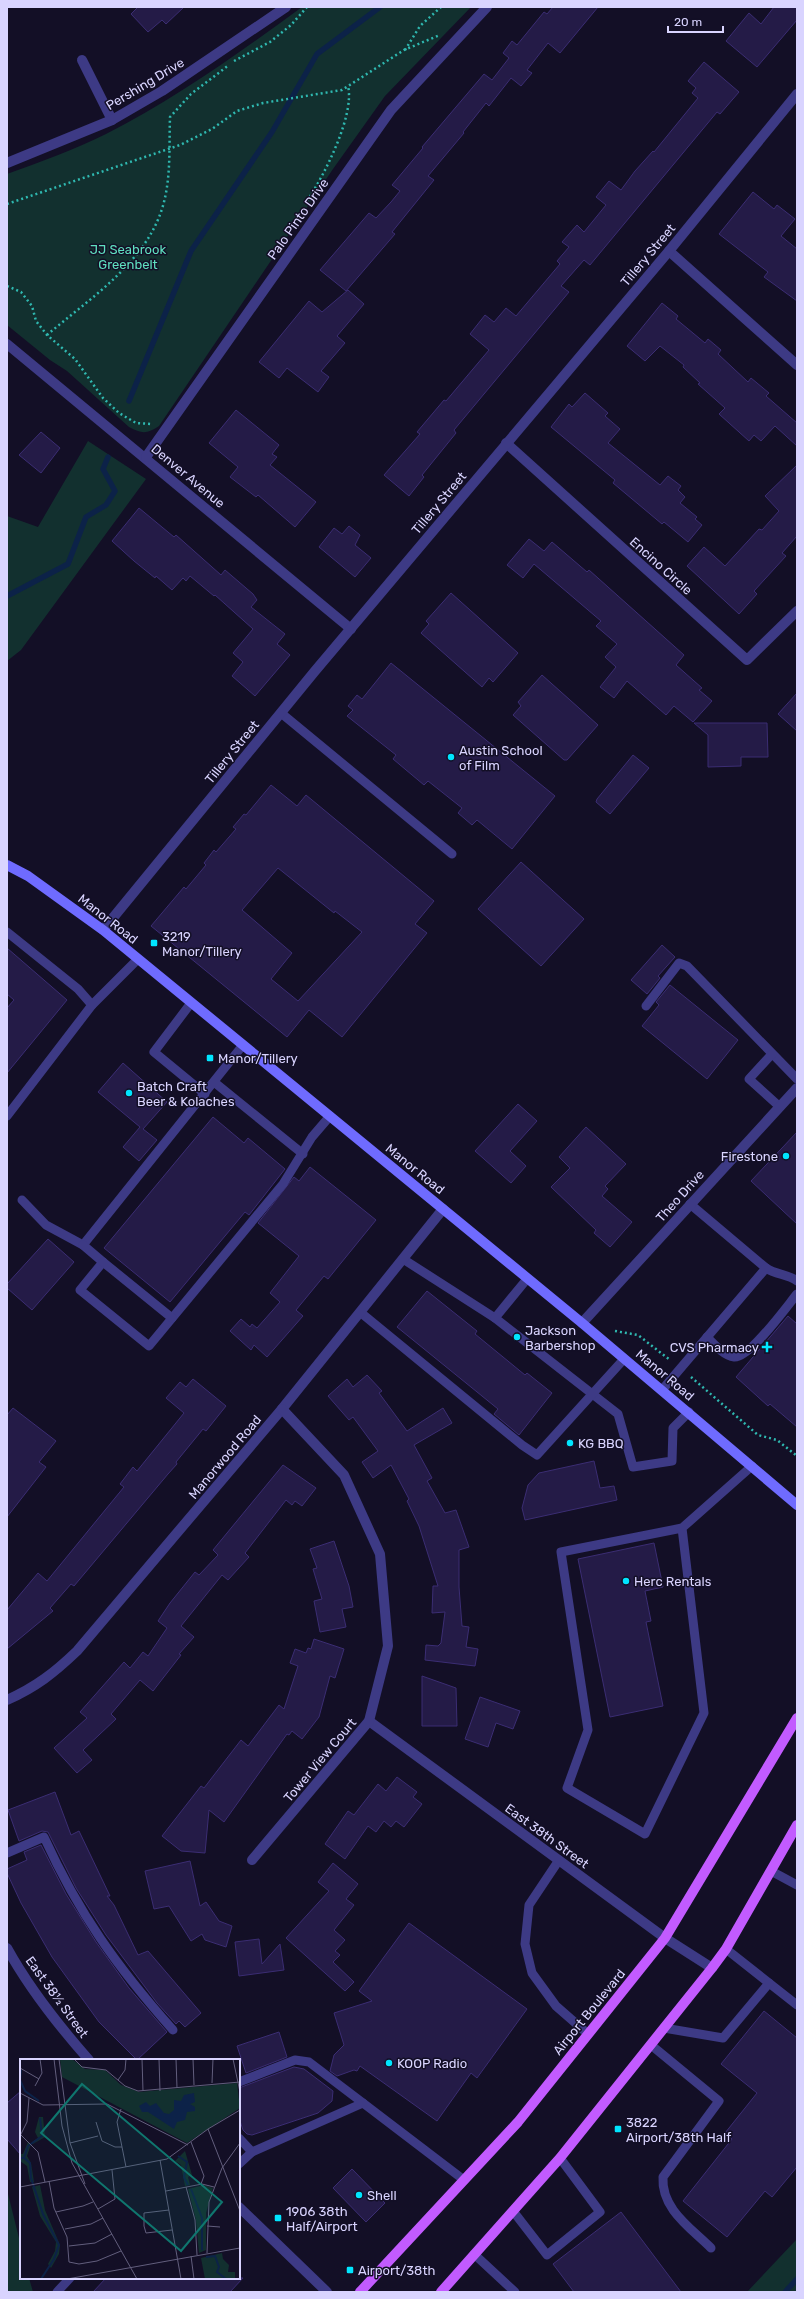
<svg xmlns="http://www.w3.org/2000/svg" width="804" height="2299" font-family="Rubik,sans-serif">
<style>
.green{fill:#12302f}
.lines{fill:none;stroke-linecap:round;stroke-linejoin:round}
.stream{stroke:#0c2248;stroke-width:5.5}
.building{fill:#241b47;stroke:#3b2d73;fill-rule:evenodd}
.path{stroke:#2fb8b0;stroke-width:2.5;stroke-dasharray:2 3;stroke-linecap:butt}
.service{stroke:#3d3a85;stroke-width:9}
.minor{stroke:#3d3a85;stroke-width:10}
.tertiary{stroke:#3d3a85;stroke-width:10}
.secondary{stroke:#6f6bff;stroke-width:10}
.primary{stroke:#c25bff;stroke-width:10}
.poi-dot{fill:#00e5ff;stroke:#130f26;stroke-width:1.5}
.labels{text-anchor:middle;dominant-baseline:central;stroke-width:3;stroke-linejoin:round;paint-order:stroke}
.street-label{font-size:13px;fill:#d9d4ff;stroke:#130f26}
.park-label{font-size:13px;fill:#5fe0c0;stroke:#130f26}
.poi-label{font-size:13px;fill:#d9d4ff;stroke:#130f26;text-anchor:start}
.inset-river{fill:none;stroke:#0c2248;stroke-width:2}
.inset-road{fill:none;stroke:#625e7d;stroke-width:1}
.view{fill:#0f766e;fill-opacity:0.15;stroke:#0f766e;stroke-width:2}
.inset-edge{fill:none;stroke:#d9d4ff;stroke-width:2}
</style>
<rect width="100%" height="100%" fill="#130f26"/>
<g class="green">
<path d="M302,7H471L385,96L333,169L159,426C147,434 142,434 129,427L67,371L50,360L7,325V174C40,162 74,150 106,134C175,99 239,53 302,7Z"/>
<path d="M88,441L146,479L21,650L7,661V516L38,527Z"/>
<path d="M7,2190L21,2246V2278H29L33,2292H7Z"/>
<path d="M797,2239V2292H747Z"/>
</g>
<g class="lines">
<g class="stream">
<path d="M129,401L191,251L272,132L317,54L380,7"/>
<path d="M7,596L68,564L86,517L106,505L115,491L103,469L108,457"/>
<path d="M785,2292L797,2279"/>
</g>
</g>
<g class="building">
<path d="M138,7H184L166,24L162,20L148,32L131,14Z"/>
<path d="M553,7H598L560,53L548,43L527,70L532,73L521,86L511,78L489,106L486,103L463,132L464,133L428,176L434,180L392,232L395,234L346,291L320,270L369,213L376,218L391,202L400,191L392,185L423,148L422,147L484,74L492,80L509,58L503,53L512,41L517,45L544,12L547,14Z"/>
<path d="M774,7H797V20L757,67L726,41L749,13L761,24Z"/>
<path d="M704,62L739,92L720,114L717,112L590,265L584,260L561,286L569,292L454,430L456,433L422,475L424,477L409,496L384,475L420,434L417,432L444,400L446,401L489,350L470,334L485,315L494,322L506,308L516,316L560,264L557,261L569,247L562,242L577,225L584,232L606,205L596,197L609,181L621,190L635,171L653,151L654,152L698,98L692,93L696,88L688,81Z"/>
<path d="M753,192L774,209L777,205L795,219L781,236L797,249V301L764,277L768,272L719,234Z"/>
<path d="M348,290L364,304L337,336L345,343L321,371L329,377L318,392L287,368L279,378L259,362L309,301L322,312Z"/>
<path d="M662,303L678,316L676,319L705,343L708,339L721,350L718,354L748,382L751,378L769,393L766,396L797,423V446L775,426L761,441L754,435L749,441L719,414L725,408L698,384L700,383L683,367L684,365L660,346L645,361L627,346Z"/>
<path d="M585,393L608,413L605,416L620,429L608,443L660,485L668,476L681,486L678,490L685,497L680,503L697,517L695,519L702,525L688,542L664,522L662,524L613,483L615,480L551,427L569,404L572,407Z"/>
<path d="M236,410L279,445L272,454L277,457L270,465L316,502L295,527L258,495L256,497L230,477L238,467L209,443Z"/>
<path d="M41,432L60,448L41,473L19,455Z"/>
<path d="M797,465V536L782,553L786,556L754,591L757,594L739,614L687,566L704,547L725,566L759,529L762,530L779,511L765,496Z"/>
<path d="M139,508L174,537L176,535L221,575L225,570L253,594L257,600L251,607L285,634L277,644L290,655L255,696L232,676L243,662L233,653L253,629L215,595L214,596L190,576L186,581L183,578L172,590L156,576L155,578L134,561L112,541Z"/>
<path d="M349,526L360,535L355,545L371,558L355,577L319,547L334,528L342,534Z"/>
<path d="M529,539L544,551L552,542L587,572L589,570L684,655L676,665L702,688L699,690L712,701L693,722L674,706L666,715L627,681L614,698L600,687L616,667L605,657L617,644L596,626L601,621L534,564L523,578L507,565Z"/>
<path d="M451,593L518,653L493,682L489,678L482,687L421,633L429,624L426,621Z"/>
<path d="M391,663L555,796L512,849L477,820L472,825L458,813L462,808L428,781L424,785L393,759L396,755L347,716L353,710L348,706L357,695L362,699Z"/>
<path d="M542,675L598,725L567,760H564L513,715L521,706L518,702Z"/>
<path d="M797,693V731L778,714Z"/>
<path d="M694,723H767L768,757H741V766L708,767V735Z"/>
<path d="M633,755L649,768L610,814L596,802L597,799Z"/>
<path d="M271,785L297,806L306,795L434,901L415,924L427,933L342,1037L309,1010L287,1037L151,926L184,887L186,889L206,865L204,863L214,850L216,852L236,829L233,827L244,814L246,815ZM278,868L334,913L335,911L362,932L298,1001L271,979L292,953L242,910Z"/>
<path d="M521,862L584,919L541,966L478,909Z"/>
<path d="M662,945L675,957L658,976L660,978L647,994L631,980Z"/>
<path d="M7,948L67,1000L7,1073V1008L14,1000L7,994Z"/>
<path d="M670,985L738,1040L707,1079L642,1026L659,1005L656,1002Z"/>
<path d="M123,1063L167,1102L143,1129L157,1140L139,1161L123,1147L140,1127L98,1092Z"/>
<path d="M518,1104L537,1121L510,1151L526,1166L511,1183L475,1151Z"/>
<path d="M213,1117L244,1143L248,1138L285,1169L249,1215L245,1212L170,1302L104,1248Z"/>
<path d="M586,1127L626,1164L605,1186L608,1189L602,1196L632,1222L610,1247L594,1233L596,1230L551,1187L570,1168L559,1157Z"/>
<path d="M797,1132V1224L751,1181Z"/>
<path d="M310,1167L376,1220L328,1279L324,1276L296,1310L303,1316L267,1357L254,1345L251,1350L230,1331L241,1319L250,1327L252,1324L257,1328L280,1302L270,1293L299,1256L258,1223L294,1177L299,1181Z"/>
<path d="M48,1239L74,1262L32,1310L7,1288V1284Z"/>
<path d="M427,1291L477,1331L475,1334L525,1375L527,1373L552,1393L519,1435L494,1414L498,1409L397,1327Z"/>
<path d="M788,1316L797,1324V1427L770,1404L768,1406L736,1377Z"/>
<path d="M367,1375L382,1391L379,1393L407,1431L443,1408L452,1423L414,1445L432,1478L427,1481L445,1513L456,1510L469,1547L459,1550V1587L462,1626L469,1627L466,1647L478,1649L475,1666L425,1660L426,1645L438,1646L441,1643L445,1612L432,1613L433,1586H438L419,1526L407,1501L409,1499L391,1465L373,1478L362,1462L378,1451L353,1417L349,1420L328,1396L347,1379L353,1387Z"/>
<path d="M193,1379L226,1406L206,1431L203,1429L176,1462L177,1464L168,1474L74,1586L71,1584L50,1608L53,1611L7,1649V1610L38,1573L47,1581L124,1487L120,1484L133,1467L137,1471L184,1413L166,1398L180,1382L186,1387Z"/>
<path d="M13,1408L56,1441L39,1462L46,1467L7,1517V1415Z"/>
<path d="M594,1461L600,1488L614,1486L617,1500L525,1520L522,1508L528,1485L539,1473Z"/>
<path d="M283,1465L316,1488L302,1506L295,1501L292,1505L286,1500L245,1553L249,1557L228,1580L222,1575L181,1626L194,1637L179,1654L181,1655L153,1691L140,1680L111,1714L116,1719L83,1750L92,1760L77,1773L54,1748L87,1718L80,1712L124,1662L130,1668L143,1652L148,1656L167,1628L158,1621L170,1603L195,1572L199,1575L218,1555L213,1550Z"/>
<path d="M334,1541L349,1586L353,1607L342,1609L346,1627L320,1632L314,1601L322,1599L313,1569L317,1568L310,1549Z"/>
<path d="M654,1543L663,1587L645,1591L651,1621L646,1622L663,1706L610,1717L578,1559Z"/>
<path d="M314,1639L344,1649L335,1678L330,1676L319,1717L302,1739L292,1731L289,1735L287,1734L224,1822L209,1810L205,1853L181,1851L162,1836L201,1786L204,1788L241,1740L248,1746L279,1705L284,1709L298,1666L290,1663L295,1649L306,1653L308,1648L311,1649Z"/>
<path d="M422,1676L456,1688L457,1726H422Z"/>
<path d="M480,1697L520,1711L513,1729L496,1723L488,1747L465,1739Z"/>
<path d="M397,1777L417,1792L413,1797L422,1804L404,1827L396,1821L391,1827L384,1821L376,1832L368,1826L345,1859L325,1844L348,1811L354,1815L378,1784L386,1791Z"/>
<path d="M55,1792L71,1835L79,1831L110,1896H107L114,1905L138,1955L148,1951L201,2013L185,2027L179,2021L176,2024L157,2003L106,1935L76,1888L48,1832L42,1831L19,1841L8,1810Z"/>
<path d="M41,1845L66,1894L96,1942L129,1988L167,2032L137,2060L99,2022L52,1957L21,1903L7,1873V1869L27,1860L24,1852Z"/>
<path d="M190,1861L200,1906L206,1902L219,1921L232,1926L226,1947L205,1940L202,1934L191,1941L169,1906L154,1909L145,1871Z"/>
<path d="M333,1863L358,1884L346,1899L354,1905L334,1930L345,1940L335,1951L340,1955L333,1962L354,1982L345,1991L286,1938L329,1891L318,1882Z"/>
<path d="M409,1923L527,2009L477,2078L471,2073L437,2121L360,2066L357,2071L354,2070L337,2076L330,2071L334,2055L344,2045L334,2013L372,2001L359,1991Z"/>
<path d="M259,1939L262,1964L280,1944L284,1970L239,1976L235,1942Z"/>
<path d="M764,2011L797,2038V2167L772,2197L765,2191L727,2237L683,2201L732,2139L725,2133L757,2093L721,2064Z"/>
<path d="M279,2032L287,2057L246,2073L237,2046Z"/>
<path d="M294,2067L304,2069L333,2091L332,2101L318,2113L252,2135L247,2134L243,2130L239,2118V2088Z"/>
<path d="M21,2091V2155L7,2139V2103Z"/>
<path d="M352,2169L385,2203L366,2222L333,2188Z"/>
<path d="M621,2212L681,2292H574L553,2264Z"/>
<path d="M106,2278H243L230,2292H93Z"/>
</g>
<g class="lines">
<g class="path">
<path d="M405,50L420,26L441,7"/>
<path d="M234,61L270,42L291,25L307,7"/>
<path d="M307,201C324,176 355,115 348,86"/>
<path d="M7,204L180,145L212,129L237,111L263,103L342,90L404,50L440,35"/>
<path d="M7,286L21,292L32,306L36,321L47,335L75,359L103,398L119,413L136,423L152,424"/>
<path d="M47,335C90,298 149,261 164,202C171,174 169,146 170,117L191,94L229,65"/>
<path d="M615,1331L638,1335L670,1360"/>
<path d="M691,1377L758,1435L777,1440L797,1456"/>
</g>
<g class="service">
<path d="M281,713L452,854"/>
<path d="M7,932L78,989L92,1005"/>
<path d="M191,1003L154,1052L205,1094"/>
<path d="M646,1006L679,963L687,966L797,1079"/>
<path d="M772,1054L749,1079L780,1107"/>
<path d="M214,1082L303,1154"/>
<path d="M7,1116L92,1005L138,959"/>
<path d="M22,1200L46,1225L83,1245L243,1045"/>
<path d="M690,1204L766,1268C776,1275 788,1274 797,1281"/>
<path d="M83,1245L103,1262L80,1290L149,1346L283,1184L312,1137L330,1116"/>
<path d="M403,1259L495,1318L618,1414L633,1467L672,1461L673,1428L689,1412"/>
<path d="M103,1262L172,1318"/>
<path d="M360,1312L522,1445L537,1455L624,1359"/>
<path d="M495,1318L527,1279"/>
<path d="M707,1337C714,1344 724,1356 734,1357C749,1359 787,1306 797,1294"/>
<path d="M662,1390L766,1268"/>
<path d="M682,1528L561,1552L588,1730L567,1788L645,1834L704,1713L682,1528L752,1466"/>
<path d="M7,1853L44,1837C79,1914 117,1967 173,2030"/>
<path d="M559,1860L529,1905L525,1944L532,1973L556,2006L588,2034"/>
<path d="M771,1871L797,1885"/>
<path d="M769,1983L797,2005"/>
<path d="M664,2028L723,2038L769,1983L726,1949"/>
<path d="M651,2045L719,2101L663,2177C661,2209 691,2228 711,2248"/>
<path d="M239,2082L295,2060L309,2062L363,2103"/>
<path d="M239,2138L252,2152"/>
<path d="M239,2164L252,2152L363,2103L464,2180"/>
<path d="M513,2211L547,2255L600,2212L560,2158"/>
<path d="M474,2254L515,2292"/>
<path d="M57,2292L70,2278"/>
</g>
<g class="minor">
<path d="M82,60L112,120"/>
<path d="M7,163L112,120L162,91L286,7"/>
<path d="M669,251L797,365"/>
<path d="M7,344L351,629"/>
<path d="M506,443L747,660L797,611"/>
<path d="M146,457L391,110L487,7"/>
<path d="M103,930L315,671L669,251L797,94"/>
<path d="M582,1323L797,1088"/>
<path d="M7,1700C36,1687 54,1673 77,1651L282,1409L443,1209"/>
<path d="M369,1721L665,1938L712,1968"/>
<path d="M252,1860L369,1721L388,1646L380,1554L344,1475L282,1409"/>
</g>
<g class="tertiary">
<path d="M7,1948C29,1988 59,2026 89,2060"/>
<path d="M239,2207L327,2292"/>
</g>
<path class="secondary" d="M7,865L28,876L103,930L582,1323L797,1505"/>
<g class="primary">
<path d="M360,2292L518,2122L665,1938L797,1718"/>
<path d="M441,2292L560,2158L712,1968L726,1949L797,1825"/>
</g>
</g>
<g class="poi-dot">
<circle cx="451" cy="757" r="4"/>
<rect x="150" y="939" width="8" height="8" rx="2"/>
<rect x="206" y="1054" width="8" height="8" rx="2"/>
<circle cx="129" cy="1093" r="4"/>
<circle cx="786" cy="1156" r="4"/>
<circle cx="517" cy="1337" r="4"/>
<path d="M765 1341h4v4h4v4h-4v4h-4v-4h-4v-4h4z"/>
<circle cx="570" cy="1443" r="4"/>
<circle cx="626" cy="1581" r="4"/>
<circle cx="389" cy="2063" r="4"/>
<rect x="614" y="2125" width="8" height="8" rx="2"/>
<circle cx="359" cy="2195" r="4"/>
<rect x="274" y="2214" width="8" height="8" rx="2"/>
<rect x="346" y="2266" width="8" height="8" rx="2"/>
</g>
<g class="labels">
<g class="street-label">
<text transform="translate(145 84) rotate(-31)">Pershing Drive</text>
<text transform="translate(298 219) rotate(-55)">Palo Pinto Drive</text>
<text transform="translate(648 255) rotate(-50)">Tillery Street</text>
<text transform="translate(188 476) rotate(40)">Denver Avenue</text>
<text transform="translate(439 503) rotate(-50)">Tillery Street</text>
<text transform="translate(661 566) rotate(42)">Encino Circle</text>
<text transform="translate(232 752) rotate(-51)">Tillery Street</text>
<text transform="translate(108 919) rotate(38)">Manor Road</text>
<text transform="translate(415 1169) rotate(39)">Manor Road</text>
<text transform="translate(680 1196) rotate(-48)">Theo Drive</text>
<text transform="translate(665 1375) rotate(40)">Manor Road</text>
<text transform="translate(225 1457) rotate(-50)">Manorwood Road</text>
<text transform="translate(320 1760) rotate(-50)">Tower View Court</text>
<text transform="translate(547 1836) rotate(36)">East 38th Street</text>
<text transform="translate(57 1997) rotate(54)">East 38½ Street</text>
<text transform="translate(589 2012) rotate(-51)">Airport Boulevard</text>
</g>
<g class="park-label">
<text x="128" y="249">JJ Seabrook<tspan x="128" dy="15">Greenbelt</tspan></text>
</g>
<g class="poi-label">
<text x="459" y="750">Austin School<tspan x="459" dy="15">of Film</tspan></text>
<text x="162" y="936">3219<tspan x="162" dy="15">Manor/Tillery</tspan></text>
<text x="218" y="1058">Manor/Tillery</text>
<text x="137" y="1086">Batch Craft<tspan x="137" dy="15">Beer &amp; Kolaches</tspan></text>
<text x="778" y="1156" text-anchor="end">Firestone</text>
<text x="525" y="1330">Jackson<tspan x="525" dy="15">Barbershop</tspan></text>
<text x="759" y="1347" text-anchor="end">CVS Pharmacy</text>
<text x="578" y="1443">KG BBQ</text>
<text x="634" y="1581">Herc Rentals</text>
<text x="397" y="2063">KOOP Radio</text>
<text x="626" y="2122">3822<tspan x="626" dy="15">Airport/38th Half</tspan></text>
<text x="367" y="2195">Shell</text>
<text x="286" y="2211">1906 38th<tspan x="286" dy="15">Half/Airport</tspan></text>
<text x="358" y="2270">Airport/38th</text>
</g>
</g>
<g transform="translate(20 2059)">
<rect width="220" height="220" fill="#130f26"/>
<path d="M40,0H52L65,10L85,11L101,26L119,33L217,24L220,49L167,84L42,18ZM23,58L25,78L13,85L12,83L18,79L15,73L19,58ZM8,83L11,85L7,97L11,104L14,123H10L7,107L0,102V95H3ZM165,92L172,116L168,118L170,126L165,127L161,106L155,102ZM20,126L25,151L40,186L39,195L31,209L28,205L35,192L36,183L20,157L12,128ZM184,126L193,129L186,154V191L179,194L176,161L168,130ZM202,194L203,200L209,206L208,213H215V220H185L181,199Z" fill="#12302f"/>
<path d="M174,34L175,43L170,45L175,48V52L167,53L165,61L157,63L154,70L128,53H122L119,47L126,43L130,47L136,44L144,54L149,55L154,51V41L161,42L164,36Z" fill="#0c2248"/>
<path class="inset-river" d="M1,11L0,21L5,32L19,42M158,97L167,103L164,118L168,126M0,99H4L10,104L11,119L23,155L39,186L34,200L21,220M4,99L8,87L22,77L20,59M171,130L182,159V191M186,198L195,197L199,208L197,213L206,220"/>
<path class="inset-road" d="M34,0L42,67L52,104L117,220M39,0L50,84L65,125M54,0L62,8L86,11L105,27L118,32L220,23M122,0L123,32M139,0L140,32M156,0L157,29M173,0L174,26M213,0L220,33M0,9L19,20M98,21L105,11L106,0M192,24L193,0M15,27L22,14L20,0M0,34L23,46L87,45L168,86M101,50L97,63L106,108M76,63L82,82L95,88H102M188,70L220,152M1,76L18,93L25,123M0,77L7,63L9,39M171,83L184,117L181,125M50,84L78,77M140,101L161,220M29,122L34,149L47,178L49,203L59,205L77,202L101,192M0,128L147,100L188,70L220,51M166,128L175,161L177,196M146,132L182,125L194,128M78,150L95,140L92,111M149,151L124,154V167L126,174L152,171M36,153L63,147L73,143M187,167L200,168M45,170L71,165L83,159M49,187L75,184L92,175M187,194L189,143L202,109L220,84M171,197L174,220M47,220L220,189"/>
<path class="view" d="M62,25L202,143L161,192L21,74Z"/>
<rect width="220" height="220" class="inset-edge"/>
</g>
<rect width="804" height="2299" fill="none" stroke="#d9d4ff" stroke-width="16"/>
<path d="M668 26v6h55v-6" fill="none" stroke="#d9d4ff" stroke-width="2"/>
<text x="674" y="26" font-size="12" fill="#d9d4ff" stroke="#130f26" stroke-width="3" paint-order="stroke">20 m</text>
</svg>
